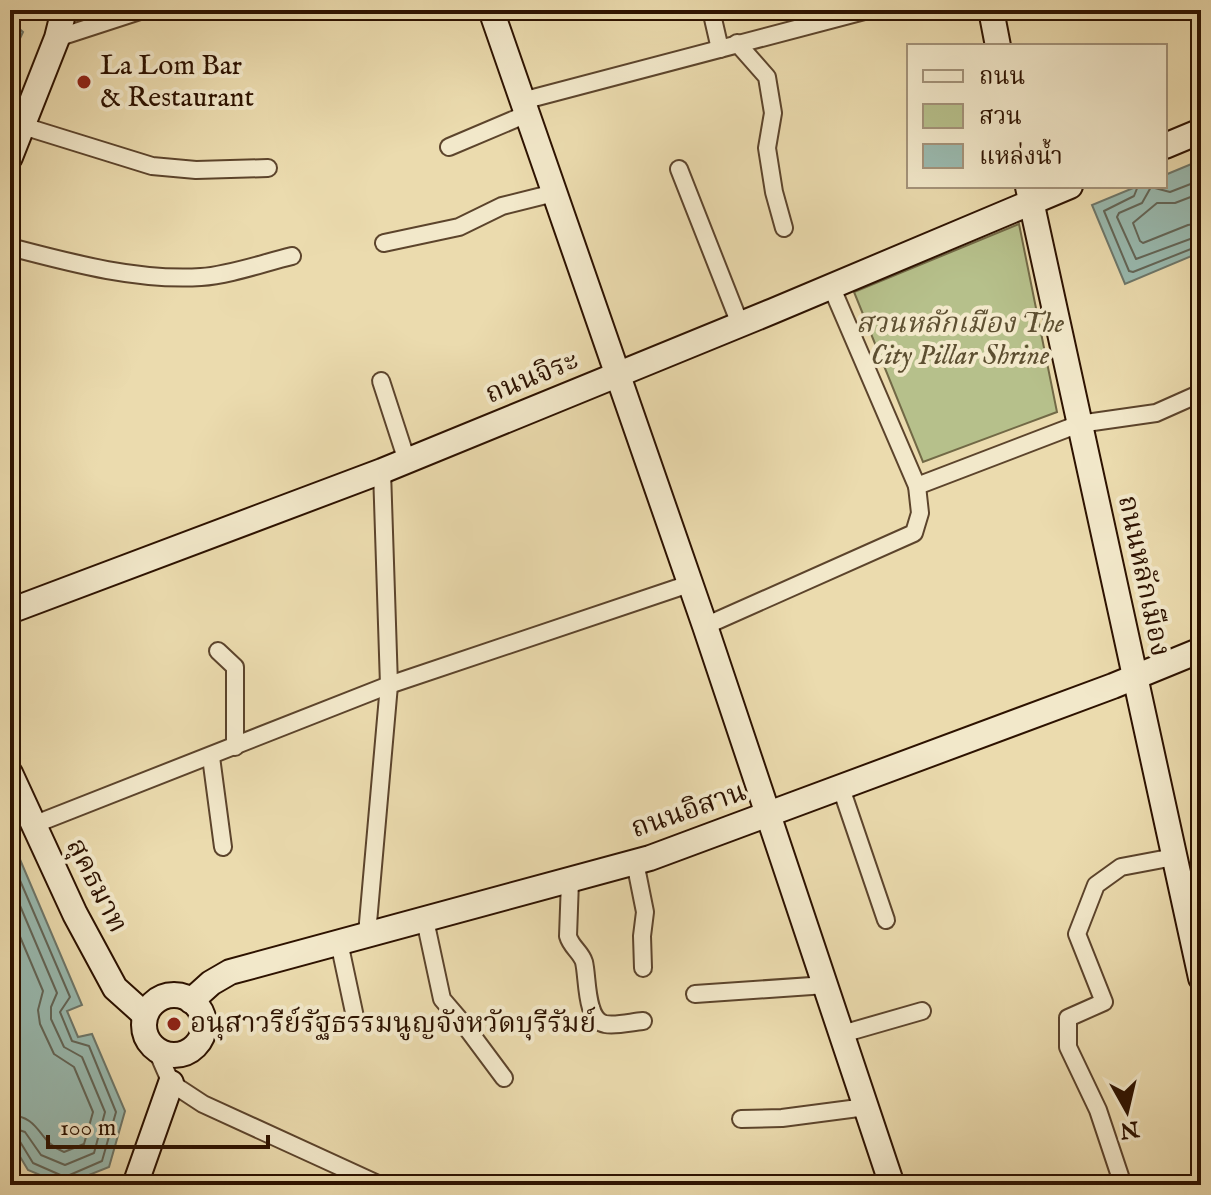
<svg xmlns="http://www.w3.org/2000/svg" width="1211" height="1195" font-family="'IM FELL English','Noto Serif Thai',serif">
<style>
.green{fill:#b6c08b;stroke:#726946;stroke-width:2}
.water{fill:#99bab0;stroke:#6e776a;stroke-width:2}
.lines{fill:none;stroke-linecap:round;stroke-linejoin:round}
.shore{stroke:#636658;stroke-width:2}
.street-casing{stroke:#5c442c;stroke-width:20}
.secondary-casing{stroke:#2d1200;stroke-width:28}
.street{stroke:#f2e8ca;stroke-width:16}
.secondary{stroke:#f2e8ca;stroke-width:24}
.poi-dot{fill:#8f2418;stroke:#f2e8ca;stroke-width:3}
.labels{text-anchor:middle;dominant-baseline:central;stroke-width:8;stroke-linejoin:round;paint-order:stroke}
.poi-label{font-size:28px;fill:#2d1200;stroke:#f2e8ca;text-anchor:start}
.park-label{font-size:28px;font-style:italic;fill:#5d4f31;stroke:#f2e8ca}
.street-label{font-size:28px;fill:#2d1200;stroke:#f2e8ca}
</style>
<rect width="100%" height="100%" fill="#ebdbae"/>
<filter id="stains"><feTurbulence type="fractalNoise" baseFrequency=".0025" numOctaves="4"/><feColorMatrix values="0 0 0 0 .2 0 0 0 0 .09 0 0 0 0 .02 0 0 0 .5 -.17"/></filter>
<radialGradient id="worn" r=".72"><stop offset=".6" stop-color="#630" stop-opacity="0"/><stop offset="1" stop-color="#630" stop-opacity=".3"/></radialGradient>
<path class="green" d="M1019,224L1057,412L923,462L854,292Z"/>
<g class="water">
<path d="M10,10H18L14,24L23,32L10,60Z"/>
<path d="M1201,160V252L1125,284L1092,205L1138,186H1165V175Z"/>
<path d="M10,836L82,1005L67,1011L78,1037L92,1034L125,1111L109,1167L64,1185L28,1170L10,1140Z"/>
</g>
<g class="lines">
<g class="shore">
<path d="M1201,180L1170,192L1151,187L1142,203L1119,213L1117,217L1136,259L1201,235"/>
<path d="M1138,186L1134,196L1104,211L1129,271L1133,272L1201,245"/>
<path d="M1201,193L1175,203H1157L1133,223L1140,241L1143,243L1188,225L1201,223"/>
<path d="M10,857L70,997L60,1012L72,1041L89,1046L116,1112L102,1161L65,1177L33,1163L19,1140L10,1137"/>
<path d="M10,882L57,993L51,1007V1019L64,1047L82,1057L105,1112L94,1153L65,1165L41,1155L25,1132L10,1127"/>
<path d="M10,913L43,991L38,1010L40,1024L54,1054L74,1067L93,1112L84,1144L64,1152C37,1142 42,1117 10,1115"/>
</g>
<defs>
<g id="street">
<path d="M711,10L720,49"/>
<path d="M57,38L143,10"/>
<path d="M737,43L767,77L773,113L767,148L774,192L784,228"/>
<path d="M522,101L868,10"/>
<path d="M23,126L152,166L196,170L268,168"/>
<path d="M449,147L527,114"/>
<path d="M679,169L740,324"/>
<path d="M384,243L459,227L502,206L554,193"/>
<path d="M10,247C71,263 137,281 201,277C230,275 263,263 292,256"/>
<path d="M831,286L917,486L1079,424L1156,413L1201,393"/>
<path d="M381,381L407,461"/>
<path d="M705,626L914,533L920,513L917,486"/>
<path d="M218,651L235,667V747"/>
<path d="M211,757L223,847"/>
<path d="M841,788L886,920"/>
<path d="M33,825L389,685L689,584"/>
<path d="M635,862L645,912L642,936L643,968"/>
<path d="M570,881L568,936C571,947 581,952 584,962C588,978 585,1020 605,1024C617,1026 631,1022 643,1021"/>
<path d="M425,920L442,999L466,1027L504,1078"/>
<path d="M367,934L389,685L382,471"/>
<path d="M339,942L355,1017"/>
<path d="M695,994L826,985"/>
<path d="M842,1034L922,1011"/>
<path d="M157,1051L171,1083L203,1104L380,1185"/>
<path d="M741,1119L782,1118L866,1107"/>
<path d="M1123,1185L1098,1110L1068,1047V1018L1104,1002L1077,934L1096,885L1121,867L1174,857"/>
</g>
<g id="secondary">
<path d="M491,10L705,626L892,1185"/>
<path d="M991,10L998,46"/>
<path d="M1165,146L1201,131"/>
<path d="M10,157L57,38L64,10"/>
<path d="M1028,187L1201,978"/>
<path d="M10,611L382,471L773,311L1070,186"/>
<path d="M10,773L75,914L115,988L145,1015"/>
<circle cx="174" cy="1025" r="30"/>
<path d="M191,1001L211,983L230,972L650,858L1113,686L1201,650"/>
<path d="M135,1185L171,1083"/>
</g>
</defs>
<use href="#street" class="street-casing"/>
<use href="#secondary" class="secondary-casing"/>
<use href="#street" class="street"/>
<use href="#secondary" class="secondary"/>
</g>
<g class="poi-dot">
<circle cx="84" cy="82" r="8"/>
<circle cx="174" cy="1024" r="8"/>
</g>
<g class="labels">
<g class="poi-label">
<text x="100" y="66">La Lom Bar<tspan x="100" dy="32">&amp; Restaurant</tspan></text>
<text x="190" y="1024">อนุสาวรีย์รัฐธรรมนูญจังหวัดบุรีรัมย์</text>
</g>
<g class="park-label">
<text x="960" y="324">สวนหลักเมือง The<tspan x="960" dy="32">City Pillar Shrine</tspan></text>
</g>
<g class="street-label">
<text transform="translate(532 378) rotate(-22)">ถนนจิระ</text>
<text transform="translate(1143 576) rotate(78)">ถนนหลักเมือง</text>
<text transform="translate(689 811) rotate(-19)">ถนนอิสาน</text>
<text transform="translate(96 886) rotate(63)">สุคธมาท</text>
</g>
</g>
<rect width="1211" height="1195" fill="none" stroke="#ebdbae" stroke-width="40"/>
<rect x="12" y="12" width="1187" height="1171" fill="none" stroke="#2d1200" stroke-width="4"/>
<rect x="20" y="20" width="1171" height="1155" fill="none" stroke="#2d1200" stroke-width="2"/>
<rect x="907" y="44" width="260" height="144" fill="#f2e8ca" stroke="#a39279" stroke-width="2"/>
<rect x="923" y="70" width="40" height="12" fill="#f2e8ca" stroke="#a39279" stroke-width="2"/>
<text x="979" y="84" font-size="24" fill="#2d1200">ถนน</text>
<rect x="923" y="104" width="40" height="24" fill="#b6c08b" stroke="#a39279" stroke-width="2"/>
<text x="979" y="124" font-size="24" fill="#2d1200">สวน</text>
<rect x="923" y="144" width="40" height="24" fill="#99bab0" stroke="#a39279" stroke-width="2"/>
<text x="979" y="164" font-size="24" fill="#2d1200">แหล่งน้ำ</text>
<g transform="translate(1127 1111) rotate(172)" stroke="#f2e8ca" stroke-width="6" paint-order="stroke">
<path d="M0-6L14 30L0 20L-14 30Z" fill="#2d1200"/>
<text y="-12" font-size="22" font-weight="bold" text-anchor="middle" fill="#2d1200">N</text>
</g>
<path d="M48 1135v12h220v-12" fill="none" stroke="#2d1200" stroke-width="4"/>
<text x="60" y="1135" font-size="24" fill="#2d1200" stroke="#f2e8ca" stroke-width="6" paint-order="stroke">100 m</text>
<rect width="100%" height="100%" filter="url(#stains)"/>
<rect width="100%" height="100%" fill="url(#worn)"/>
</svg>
